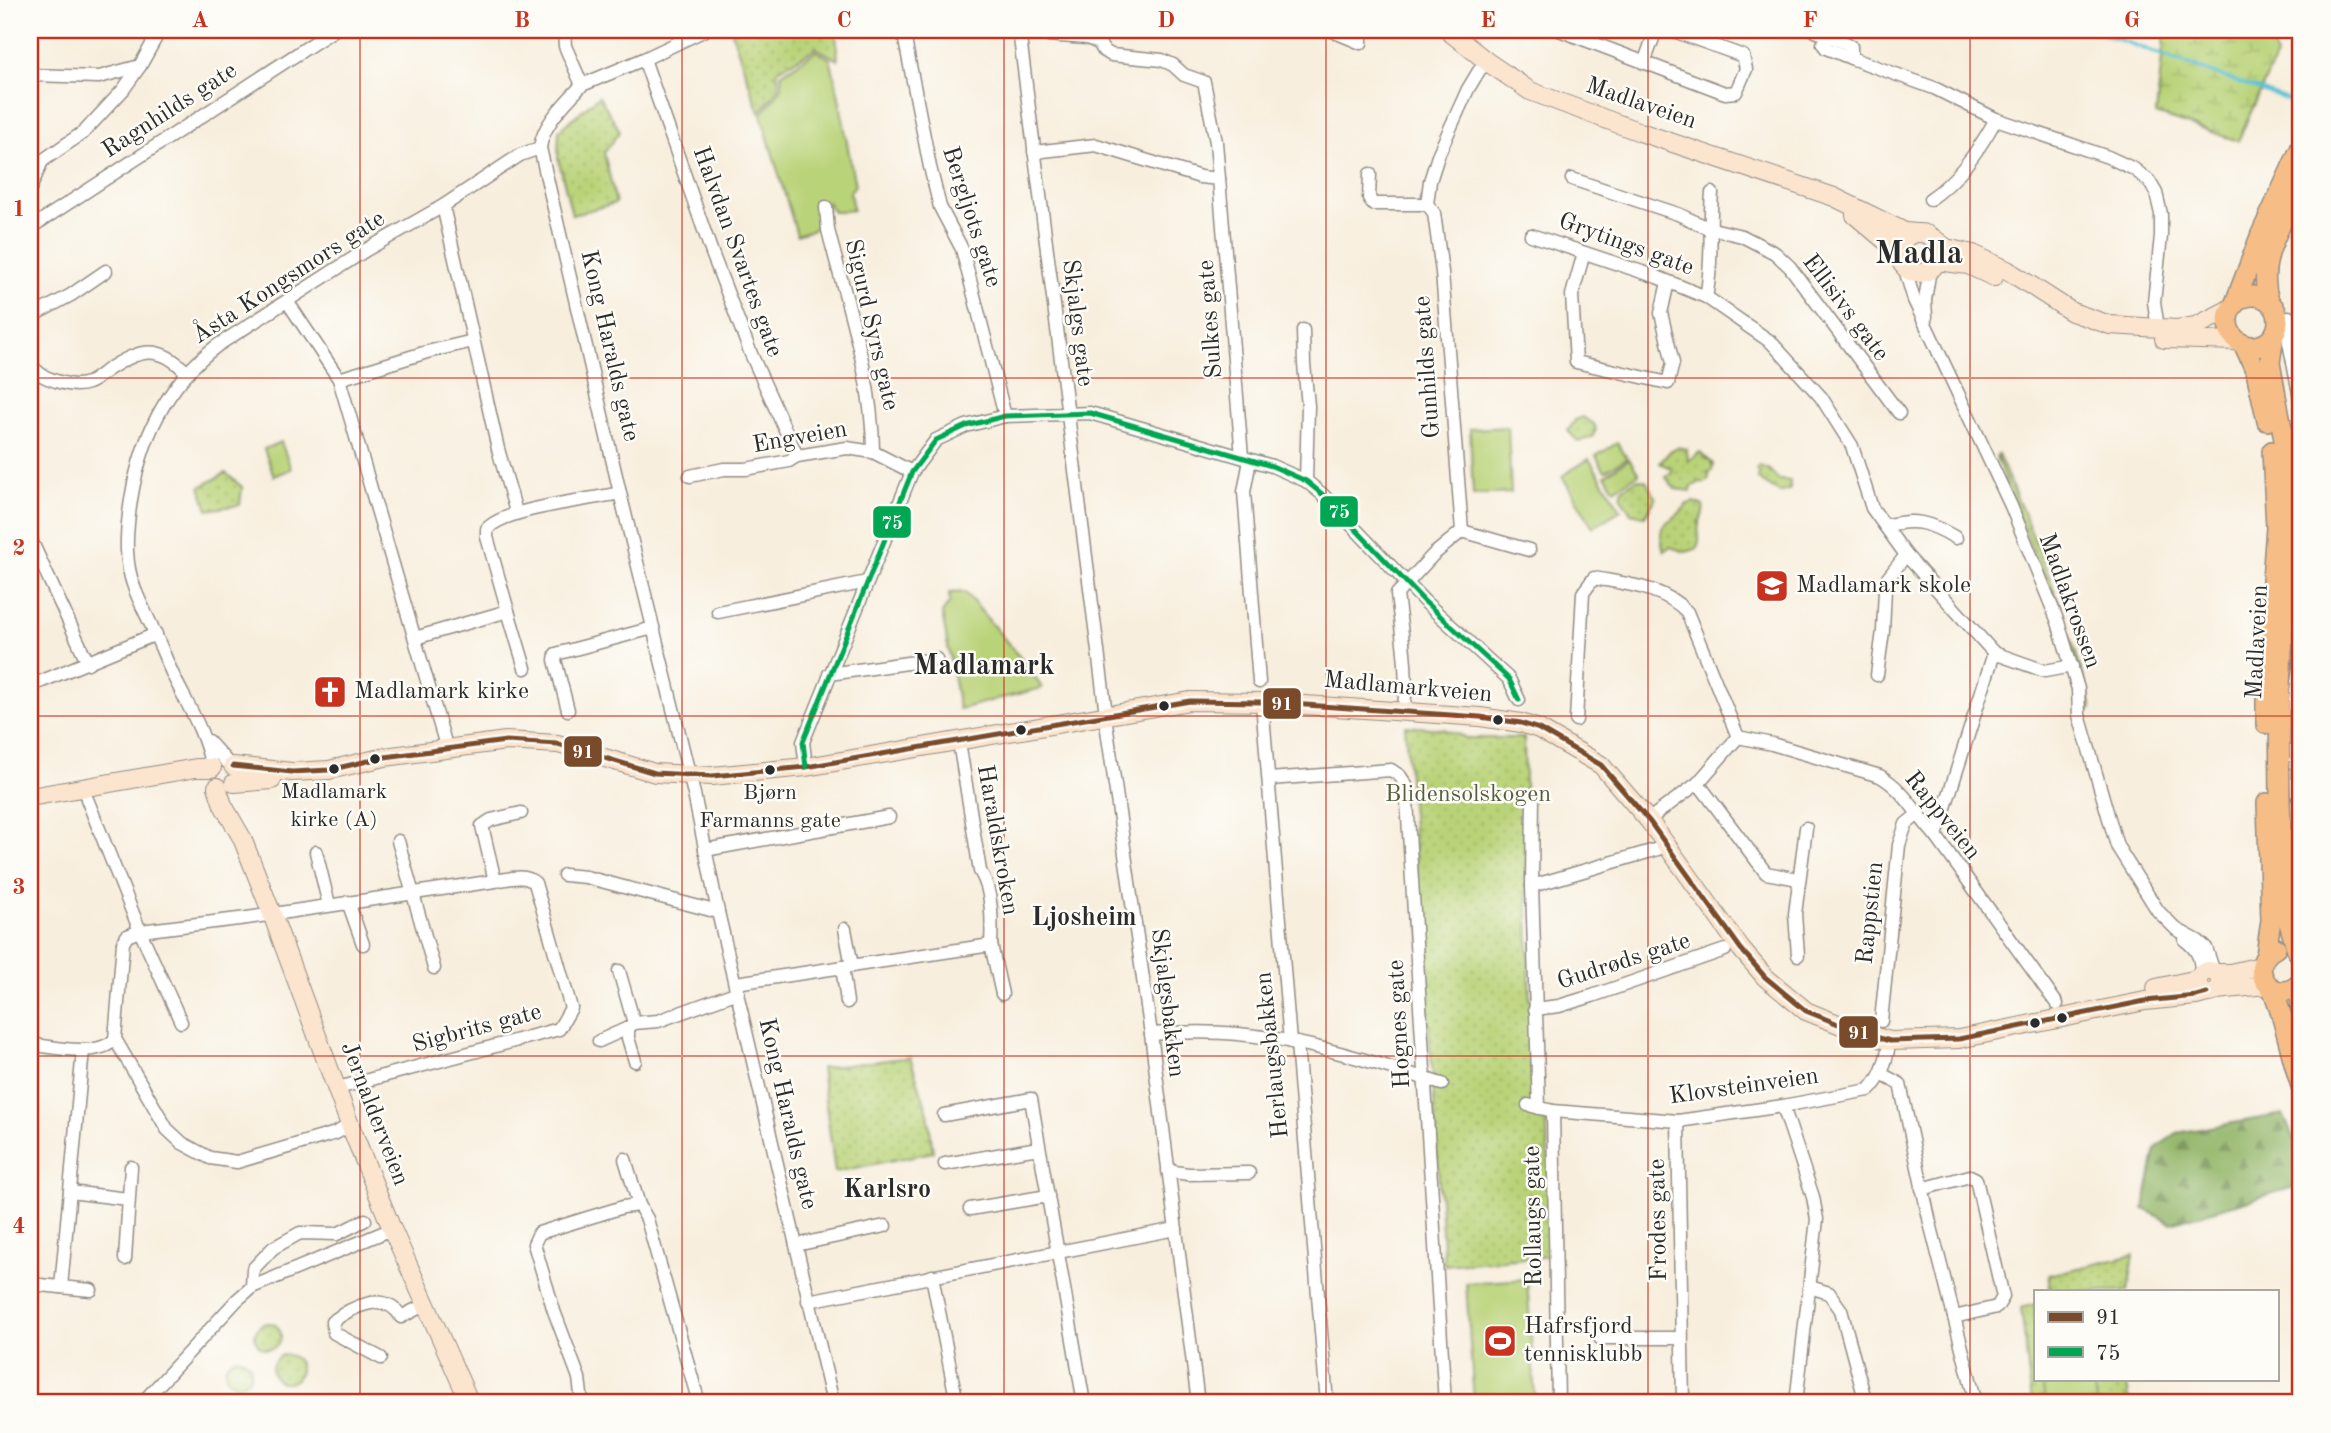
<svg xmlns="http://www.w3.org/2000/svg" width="2331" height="1433" font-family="'Old Standard TT',serif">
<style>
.grass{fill:url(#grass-dots);stroke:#727f52;stroke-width:2}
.forest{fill:url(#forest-firs);stroke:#5e704a;stroke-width:2}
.wetland{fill:url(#wetland-marsh);stroke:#727f52;stroke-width:2}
.pitch{fill:#b9d378;stroke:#727f52;stroke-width:2}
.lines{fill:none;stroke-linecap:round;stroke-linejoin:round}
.stream{stroke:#57c1d3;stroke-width:3.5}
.street-casing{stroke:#928c84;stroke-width:15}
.secondary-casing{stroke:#928c84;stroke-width:20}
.primary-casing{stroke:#928c84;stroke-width:22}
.street{stroke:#fff;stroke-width:12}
.secondary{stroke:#fbe5cf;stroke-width:18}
.primary{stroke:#f6be86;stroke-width:19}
.bus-1-casing{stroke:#fdfcf7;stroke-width:10}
.bus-2-casing{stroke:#fdfcf7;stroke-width:10}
.bus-1{stroke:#7a4b2a;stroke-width:5}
.bus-2{stroke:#00a651;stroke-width:5}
.grid{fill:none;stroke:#c8321e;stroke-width:2;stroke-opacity:0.55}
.bus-dot{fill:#2b2b2b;stroke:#fdfcf7;stroke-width:2.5}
.labels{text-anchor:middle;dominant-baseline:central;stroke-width:5;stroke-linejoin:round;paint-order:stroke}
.bus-label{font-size:22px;fill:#2b2b2b;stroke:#fdfcf7}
.street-label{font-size:24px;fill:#2b2b2b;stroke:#fdfcf7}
.poi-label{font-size:24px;fill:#2b2b2b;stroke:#fdfcf7;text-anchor:start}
.park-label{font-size:24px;fill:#565d42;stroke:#fdfcf7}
.neighbourhood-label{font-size:26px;font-weight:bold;fill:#2b2b2b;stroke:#fdfcf7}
.quarter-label{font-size:28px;font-weight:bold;fill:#2b2b2b;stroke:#fdfcf7}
.district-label{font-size:32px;font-weight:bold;fill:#2b2b2b;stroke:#fdfcf7}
.line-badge{stroke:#fdfcf7;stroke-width:2.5}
.badge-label{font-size:19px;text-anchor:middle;font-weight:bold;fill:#fff}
.neatline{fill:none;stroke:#c8321e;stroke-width:2.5}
.grid-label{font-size:23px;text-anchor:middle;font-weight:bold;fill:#c8321e}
</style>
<defs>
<pattern id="grass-dots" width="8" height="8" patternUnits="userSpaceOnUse" patternTransform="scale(1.75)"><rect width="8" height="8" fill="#b9d378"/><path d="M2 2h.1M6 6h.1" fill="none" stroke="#9fb568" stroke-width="1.8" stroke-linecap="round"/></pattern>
<pattern id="forest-firs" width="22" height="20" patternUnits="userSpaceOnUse" patternTransform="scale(1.75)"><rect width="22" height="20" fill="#92b568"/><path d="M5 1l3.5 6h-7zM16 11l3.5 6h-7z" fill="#779356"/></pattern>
<pattern id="wetland-marsh" width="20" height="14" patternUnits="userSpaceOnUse" patternTransform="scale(1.75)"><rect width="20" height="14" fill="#b9d378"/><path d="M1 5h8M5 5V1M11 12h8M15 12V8" fill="none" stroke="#9fb568"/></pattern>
</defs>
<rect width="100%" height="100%" fill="#fdfcf7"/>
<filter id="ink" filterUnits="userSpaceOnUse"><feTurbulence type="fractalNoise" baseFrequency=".0143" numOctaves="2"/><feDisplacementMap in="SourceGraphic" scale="14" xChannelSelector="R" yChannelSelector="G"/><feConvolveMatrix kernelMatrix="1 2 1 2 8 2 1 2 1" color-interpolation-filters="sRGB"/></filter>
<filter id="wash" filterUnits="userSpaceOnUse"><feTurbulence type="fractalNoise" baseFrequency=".00686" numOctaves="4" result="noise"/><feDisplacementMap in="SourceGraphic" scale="28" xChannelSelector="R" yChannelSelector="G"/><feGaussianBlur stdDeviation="1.57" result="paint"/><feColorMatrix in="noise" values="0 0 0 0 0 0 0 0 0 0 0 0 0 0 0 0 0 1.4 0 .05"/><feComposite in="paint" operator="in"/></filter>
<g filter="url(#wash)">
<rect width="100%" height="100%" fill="#f8eedd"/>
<g class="grass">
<path d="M731,30H836L838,60L816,48L777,71L779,88L759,113Z"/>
<path d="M599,96L620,131L604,153L616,203L572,215L558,158L559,130Z"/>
<path d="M1583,417L1594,424L1596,430L1592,437L1579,442L1568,431L1575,420Z"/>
<path d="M1677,447L1687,449L1688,461L1700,452L1713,464L1712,471L1708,472L1709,478L1705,483L1700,482L1692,487L1691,491L1675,489L1665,476L1671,473L1672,469L1660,463L1671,450Z"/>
<path d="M1998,455C2035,537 2069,621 2092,708L2085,713L2071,649L1996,458Z"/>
<path d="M1759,466L1768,469L1779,480L1790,481V489L1780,493L1758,479L1759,473L1756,469Z"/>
<path d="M226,473L242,487L240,505L208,510L200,487Z"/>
<path d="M1638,479L1646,481L1656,498L1645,516L1631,513L1621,497L1623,488Z"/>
<path d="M1695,502L1703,506C1705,514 1701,516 1699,524C1696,535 1703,536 1696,549L1686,552L1670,547L1664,551C1653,515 1675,526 1687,504Z"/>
<path d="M1405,726L1444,729L1467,738H1524L1532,1094L1547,1123L1551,1256L1444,1265L1432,1069Z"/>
<path d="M910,1057L928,1113L933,1152L835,1172L821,1068Z"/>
<path d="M2134,1255L2128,1291H2051L2048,1275Z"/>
<path d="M2035,1304V1379H2126L2130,1403H2032L2021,1308Z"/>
<circle cx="268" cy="1336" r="13"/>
<circle cx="286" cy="1369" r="14"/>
<circle cx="238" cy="1371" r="13"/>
</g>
<path class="forest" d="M2283,1114L2301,1156V1185L2171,1223L2144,1209L2156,1148L2177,1133Z"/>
<path class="wetland" d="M2165,30H2269L2276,57L2238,141L2156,114Z"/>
<g class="pitch">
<path d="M816,51L830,59C842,101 846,143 855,185L850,192L853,210L833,212L828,202L823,226L797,235L761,115L782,88L781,74Z"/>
<path d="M1508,427L1511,493L1473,495L1470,429Z"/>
<path d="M281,442L291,469L274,476L264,449Z"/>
<path d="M1617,443L1627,458L1605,471L1596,456Z"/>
<path d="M1589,459L1621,510L1593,527L1562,476Z"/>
<path d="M1629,459L1639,474L1614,489L1605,475Z"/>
<path d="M965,592L1028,667L1042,688L959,709L942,613L950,602L949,593Z"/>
<path d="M1527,1279L1535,1399L1474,1403L1466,1283Z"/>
<path d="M2042,1379H2093L2096,1403H2045Z"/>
</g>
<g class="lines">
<g class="stream">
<path d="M2092,30L2294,102H2301"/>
<path d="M2294,102V133H2301"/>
</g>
</g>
</g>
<g filter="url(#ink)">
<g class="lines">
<defs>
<g id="street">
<path d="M564,30L565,46L582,85L644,59L705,30"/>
<path d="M903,30L930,167L940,207L962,249L1005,416"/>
<path d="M1019,30L1105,706"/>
<path d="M1330,30L1361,43V30"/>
<path d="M1559,30L1725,93L1736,92L1746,69L1743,56L1671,30"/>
<path d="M1813,30L1848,44L1851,46V58L1934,88L1996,119L2108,157L2134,169L2149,181L2156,193L2161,214V236L2154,302L2158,328"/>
<path d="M1019,33L1087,38L1099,43L1103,50L1111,55L1162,60L1173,65L1184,75L1204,82L1216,142L1242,457"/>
<path d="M1828,35L1823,44L1826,48L1851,58"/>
<path d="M644,59L712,253L751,354L797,456"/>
<path d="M1644,63L1656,30"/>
<path d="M30,75L99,77L140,66"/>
<path d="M582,85C566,103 543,123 540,148L620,493L694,794L718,912L833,1403"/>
<path d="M1034,152L1096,145L1200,177L1219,179"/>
<path d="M1370,174L1369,198L1373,204H1427"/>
<path d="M1572,179L1678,214L1708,228L1742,236L1775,253L1790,267L1899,413"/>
<path d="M30,189L42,161L84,132L123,90L140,66L160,30"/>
<path d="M1930,199C1959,180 1980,148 1996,119"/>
<path d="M443,206L498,449L516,512"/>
<path d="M826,207L828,230C846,302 873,377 873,452"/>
<path d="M30,228L334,30"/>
<path d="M1531,235L1657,277L1706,297L1771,342L1821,397L1852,446L1872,508L1885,526L1906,555L1994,653L2045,671L2072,666"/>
<path d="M1584,253L1572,295L1576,362L1668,383L1673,363L1661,313L1668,282"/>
<path d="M1904,266L1914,300L2011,506L2058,622L2078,689L2079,715L2117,846L2158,911L2176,929L2198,941L2206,948L2214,972"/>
<path d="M1706,297C1713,263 1709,227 1712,193"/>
<path d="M287,301L339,379L444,739"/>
<path d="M30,317L71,295L106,271"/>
<path d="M1926,317L1925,300L1930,269"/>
<path d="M2289,317V342L2301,403"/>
<path d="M1303,330L1304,364L1308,406L1306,481"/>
<path d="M30,363C37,374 44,377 56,381C66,384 77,387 88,383C94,381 101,375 106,371C137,350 159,342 187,373"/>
<path d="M339,379L427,352L473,341"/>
<path d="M1250,460L1244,492L1259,682"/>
<path d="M690,476L724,469H746L789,461L797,456L847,448L873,452L912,472"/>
<path d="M1885,526C1915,518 1929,522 1956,538"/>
<path d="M1462,531L1442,272L1434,213L1427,204L1430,181L1439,153L1468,89L1480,69L1489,63"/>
<path d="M30,538L88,663"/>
<path d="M508,611L525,668"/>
<path d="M718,612L867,582"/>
<path d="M415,638L508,611L487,537V529C505,508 590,500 620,493"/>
<path d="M2301,651L2295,702L2297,794L2301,804"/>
<path d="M829,674L936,659"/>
<path d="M1877,675L1883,631L1885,589L1888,578L1906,555"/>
<path d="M30,686L156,634"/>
<path d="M1262,702L1290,1042"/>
<path d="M568,710L555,660L556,654L653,628"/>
<path d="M1403,712C1410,674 1401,632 1397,594L1433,555L1462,531L1529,550"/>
<path d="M1105,716L1151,1034L1198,1403"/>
<path d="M1576,720L1583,593L1594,578C1626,584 1664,587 1687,612L1738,737"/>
<path d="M208,741L227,762"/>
<path d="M212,767C204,730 189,708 173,675C167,662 162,649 156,636C149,619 140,604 134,587C125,563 126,539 129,514C137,447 163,386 218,345L366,250L443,206L520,155L540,148"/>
<path d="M806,767L803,742L912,472L936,440L966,426L1005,416L1090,413L1272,466L1306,481L1322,494L1424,601L1509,679L1519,700"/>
<path d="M1269,779L1391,770L1400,776L1406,785L1445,1403"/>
<path d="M1698,783L1766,873L1798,879"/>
<path d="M1533,795L1532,886L1539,1108"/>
<path d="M87,799L140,931L181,1022"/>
<path d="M1650,822L1656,814L1698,783L1738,737L1772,744L1880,776C1905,790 1917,816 1936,836L2057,1004"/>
<path d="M1936,836L1994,653"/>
<path d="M398,841L434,968"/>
<path d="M705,850L889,817"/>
<path d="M316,852L329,905"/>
<path d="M564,875L586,877L718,912"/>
<path d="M495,881L482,826L491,820L521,813"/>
<path d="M1532,886L1658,849"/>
<path d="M348,902L363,944"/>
<path d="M845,929L852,966"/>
<path d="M2185,940C2198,950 2201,958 2201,974"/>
<path d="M991,945L1002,994"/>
<path d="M1798,955L1795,914L1806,828"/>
<path d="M842,967L847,1002"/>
<path d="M619,971L634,1023"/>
<path d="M736,983L991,945C992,923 993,891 980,871L959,742"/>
<path d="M1535,1009L1559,1006L1592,996L1725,950"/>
<path d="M1881,1021L1899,845L1906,824L1917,815"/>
<path d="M628,1028V1038L635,1061"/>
<path d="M1151,1034C1180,1032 1209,1031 1238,1034C1307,1040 1376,1063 1442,1084"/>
<path d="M599,1041L628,1028L634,1023L658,1021L738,992"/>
<path d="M30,1044C52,1047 99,1058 115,1039"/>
<path d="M1297,1044L1327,1403"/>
<path d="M1881,1074L1900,1084L1930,1223L1976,1403"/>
<path d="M338,1088L559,1029L571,1008L535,883C525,873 508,879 495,881L247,918L140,931L127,936L123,943L115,1039L167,1129L182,1143L210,1158L237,1162L336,1133L350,1125"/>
<path d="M1528,1105L1553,1111L1678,1121L1783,1106L1869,1090C1883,1077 1886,1059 1890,1041"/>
<path d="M1783,1106L1813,1197L1817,1219L1796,1403"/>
<path d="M1553,1111L1558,1403"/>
<path d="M944,1115L1031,1099L1084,1403"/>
<path d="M1678,1121L1683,1403"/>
<path d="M625,1159L639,1205"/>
<path d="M945,1164L1038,1148"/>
<path d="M1168,1171L1188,1174L1249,1173"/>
<path d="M1922,1189L1970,1176L1976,1179L2003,1297L1997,1307L1954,1317"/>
<path d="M70,1192L128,1199"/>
<path d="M970,1209L1048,1196"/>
<path d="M796,1245L885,1226"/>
<path d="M125,1259L131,1167"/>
<path d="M932,1276L956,1398"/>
<path d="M30,1284L91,1290"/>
<path d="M61,1287L83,1050"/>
<path d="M252,1287L253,1269L273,1248L300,1233L337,1234L365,1220"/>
<path d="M1810,1287L1829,1293L1841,1310L1866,1403"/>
<path d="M808,1301L1176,1229"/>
<path d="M1600,1338H1681"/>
<path d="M381,1358L334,1333L332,1322C350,1308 386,1289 401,1317L426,1304"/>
<path d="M142,1403L237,1300L252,1287L392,1229"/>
<path d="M582,1403L579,1378L554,1311L534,1244L539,1233L623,1207L639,1205L647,1219L699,1403"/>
</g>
<g id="secondary">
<path d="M1447,30L1489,63L1530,91L1640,132L1834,197L1905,232L1916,233"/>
<path d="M1855,215L1894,248L1900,258"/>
<circle cx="1919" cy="253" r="20"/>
<path d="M1933,238L1946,248L1973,254L2007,270L2072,312L2110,325L2177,329L2196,326L2230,309"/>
<path d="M1937,261L1968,265L1994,277"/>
<path d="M2164,339L2238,341"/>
<path d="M233,766L292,772L329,770L385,757L506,741L558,744L655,773L712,776L806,767L1190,701L1262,702L1480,717L1521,723L1539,729L1601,765L1650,822L1741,949L1765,977L1806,1011L1858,1032L1890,1041L1959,1039L2145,1001L2196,996L2207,993"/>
<path d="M234,783L272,780"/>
<path d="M217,787L223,805L242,838L272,914L350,1125L392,1229L470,1403"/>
<path d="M30,797L196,768H212"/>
<circle cx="2209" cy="982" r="11"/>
<path d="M2216,973H2230L2261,966"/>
<path d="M2156,988L2198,979"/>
<path d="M2216,990L2268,985"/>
</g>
<g id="primary">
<circle cx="2253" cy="321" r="25"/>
<path d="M2269,301C2255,258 2285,221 2301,183"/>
<path d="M2235,303L2261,234L2301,147"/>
<path d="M2274,335L2270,363L2285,445L2290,508L2279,704L2280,800L2284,905L2297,951"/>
<path d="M2244,345L2256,372L2267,421"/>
<path d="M2266,724V660L2276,527L2272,451"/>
<path d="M2276,948C2242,966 2275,1010 2301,982"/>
<path d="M2266,955L2271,920L2267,803"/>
<path d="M2300,984L2301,1019"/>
<path d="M2272,988C2285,1019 2290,1054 2301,1086"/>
</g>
</defs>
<use href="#street" class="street-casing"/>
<use href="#secondary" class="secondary-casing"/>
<use href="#primary" class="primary-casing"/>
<use href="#street" class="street"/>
<use href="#secondary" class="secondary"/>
<use href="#primary" class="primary"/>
<defs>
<path id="bus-1" d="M233,766L292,772L329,770L385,757L506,741L558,744L655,773L712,776L806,767L1190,701L1262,702L1480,717L1521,723L1539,729L1601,765L1650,822L1741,949L1765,977L1806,1011L1858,1032L1890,1041L1959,1039L2145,1001L2196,996L2207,993"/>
<path id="bus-2" d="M806,767L803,742L912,472L936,440L966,426L1005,416L1090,413L1272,466L1306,481L1322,494L1424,601L1509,679L1519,700"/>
</defs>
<use href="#bus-1" class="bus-1-casing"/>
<use href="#bus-2" class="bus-2-casing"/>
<use href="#bus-1" class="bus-1"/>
<use href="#bus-2" class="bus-2"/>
</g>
</g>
<path class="grid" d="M360,30V1403M682,30V1403M1004,30V1403M1326,30V1403M1648,30V1403M1970,30V1403M30,378H2301M30,716H2301M30,1056H2301"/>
<defs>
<symbol id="school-square" viewBox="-11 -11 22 22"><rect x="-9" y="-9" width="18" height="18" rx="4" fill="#c8321e" stroke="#fdfcf7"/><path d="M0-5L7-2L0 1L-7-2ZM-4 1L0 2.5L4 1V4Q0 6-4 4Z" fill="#fff"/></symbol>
<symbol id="church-square" viewBox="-11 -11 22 22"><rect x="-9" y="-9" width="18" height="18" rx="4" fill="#c8321e" stroke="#fdfcf7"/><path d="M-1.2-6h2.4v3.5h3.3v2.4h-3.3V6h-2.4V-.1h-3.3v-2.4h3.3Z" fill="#fff"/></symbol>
<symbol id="stadium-square" viewBox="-11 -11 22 22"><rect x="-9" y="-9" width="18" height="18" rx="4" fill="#c8321e" stroke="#fdfcf7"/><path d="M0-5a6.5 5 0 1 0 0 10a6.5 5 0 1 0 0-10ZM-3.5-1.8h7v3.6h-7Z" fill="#fff"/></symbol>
</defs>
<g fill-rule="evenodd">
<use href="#school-square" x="1753" y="567" width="38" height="38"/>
<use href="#church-square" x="311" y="673" width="38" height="38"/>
<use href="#stadium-square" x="1481" y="1322" width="38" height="38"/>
</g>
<g class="bus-dot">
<circle cx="1164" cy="706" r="6"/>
<circle cx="1498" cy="720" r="6"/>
<circle cx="1021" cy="730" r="6"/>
<circle cx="375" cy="759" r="6"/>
<circle cx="334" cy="769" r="6"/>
<circle cx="770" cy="770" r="6"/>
<circle cx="2062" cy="1018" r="6"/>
<circle cx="2035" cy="1023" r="6"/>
</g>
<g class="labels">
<g class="bus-label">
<text x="334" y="792">Madlamark<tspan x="334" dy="28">kirke (A)</tspan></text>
<text x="770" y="793">Bjørn<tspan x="770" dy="28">Farmanns gate</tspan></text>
</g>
<g class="street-label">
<text transform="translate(1641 104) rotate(19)">Madlaveien</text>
<text transform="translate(170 111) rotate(-33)">Ragnhilds gate</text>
<text transform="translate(971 217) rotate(72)">Bergljots gate</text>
<text transform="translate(1626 245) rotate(20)">Grytings gate</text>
<text transform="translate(737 252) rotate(70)">Halvdan Svartes gate</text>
<text transform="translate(289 278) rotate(-33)">Åsta Kongsmors gate</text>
<text transform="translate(1845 308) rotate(53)">Ellisivs gate</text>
<text transform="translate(1211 319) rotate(-94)">Sulkes gate</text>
<text transform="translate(1077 323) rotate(83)">Skjalgs gate</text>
<text transform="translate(871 325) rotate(77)">Sigurd Syrs gate</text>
<text transform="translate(609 346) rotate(77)">Kong Haralds gate</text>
<text transform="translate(1428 367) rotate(-94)">Gunhilds gate</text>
<text transform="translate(800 438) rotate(-10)">Engveien</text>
<text transform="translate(2069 601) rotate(70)">Madlakrossen</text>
<text transform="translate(2258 642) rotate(-87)">Madlaveien</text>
<text transform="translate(1408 688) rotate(5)">Madlamarkveien</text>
<text transform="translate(1942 816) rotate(51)">Rappveien</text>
<text transform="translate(997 840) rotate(80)">Haraldskroken</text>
<text transform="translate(1871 913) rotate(-84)">Rappstien</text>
<text transform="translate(1624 962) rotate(-18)">Gudrøds gate</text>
<text transform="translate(1167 1003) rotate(83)">Skjalgsbakken</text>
<text transform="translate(1400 1024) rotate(-93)">Hognes gate</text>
<text transform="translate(477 1029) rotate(-15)">Sigbrits gate</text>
<text transform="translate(1273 1055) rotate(-96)">Herlaugsbakken</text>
<text transform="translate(1744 1087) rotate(-8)">Klovsteinveien</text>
<text transform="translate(374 1114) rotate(69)">Jernalderveien</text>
<text transform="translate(787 1114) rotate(77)">Kong Haralds gate</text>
<text transform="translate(1534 1216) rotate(-91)">Rollaugs gate</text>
<text transform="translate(1659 1220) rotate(-91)">Frodes gate</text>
</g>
<g class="poi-label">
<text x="1796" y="586">Madlamark skole</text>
<text x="354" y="692">Madlamark kirke</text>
<text x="1524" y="1327">Hafrsfjord<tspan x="1524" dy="28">tennisklubb</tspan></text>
</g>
<g class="park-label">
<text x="1468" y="795">Blidensolskogen</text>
</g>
<g class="neighbourhood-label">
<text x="1084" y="918">Ljosheim</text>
<text x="887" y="1190">Karlsro</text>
</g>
<g class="quarter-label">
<text x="984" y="667">Madlamark</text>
</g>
<g class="district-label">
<text x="1919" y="255">Madla</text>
</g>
</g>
<g class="line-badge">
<rect x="1319" y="495" width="40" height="33" rx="7" fill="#00a651"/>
<rect x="872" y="505" width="40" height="34" rx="7" fill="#00a651"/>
<rect x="1262" y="687" width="40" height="33" rx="7" fill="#7a4b2a"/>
<rect x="563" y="735" width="40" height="33" rx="7" fill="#7a4b2a"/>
<rect x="1838" y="1015" width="41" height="34" rx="7" fill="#7a4b2a"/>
</g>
<g class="badge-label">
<text x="1339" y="518">75</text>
<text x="892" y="529">75</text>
<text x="1282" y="710">91</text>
<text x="583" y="758">91</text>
<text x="1859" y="1039">91</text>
</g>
<rect width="2331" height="1433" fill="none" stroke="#fdfcf7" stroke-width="77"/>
<rect x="2034" y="1290" width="245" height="91" fill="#fdfcf7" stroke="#a9a8a5" stroke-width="2"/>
<rect x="2048" y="1312" width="35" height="10" fill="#7a4b2a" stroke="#a9a8a5" stroke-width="2"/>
<text x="2096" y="1324" font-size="21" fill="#2b2b2b">91</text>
<rect x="2048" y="1347" width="35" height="10" fill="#00a651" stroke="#a9a8a5" stroke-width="2"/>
<text x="2096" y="1360" font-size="21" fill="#2b2b2b">75</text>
<rect x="38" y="38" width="2254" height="1356" class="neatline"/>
<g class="grid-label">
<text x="200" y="27">A</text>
<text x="522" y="27">B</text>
<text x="844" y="27">C</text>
<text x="1166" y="27">D</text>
<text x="1488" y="27">E</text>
<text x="1810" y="27">F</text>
<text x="2132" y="27">G</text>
<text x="19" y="216">1</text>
<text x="19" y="555">2</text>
<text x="19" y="894">3</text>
<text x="19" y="1233">4</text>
</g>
</svg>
